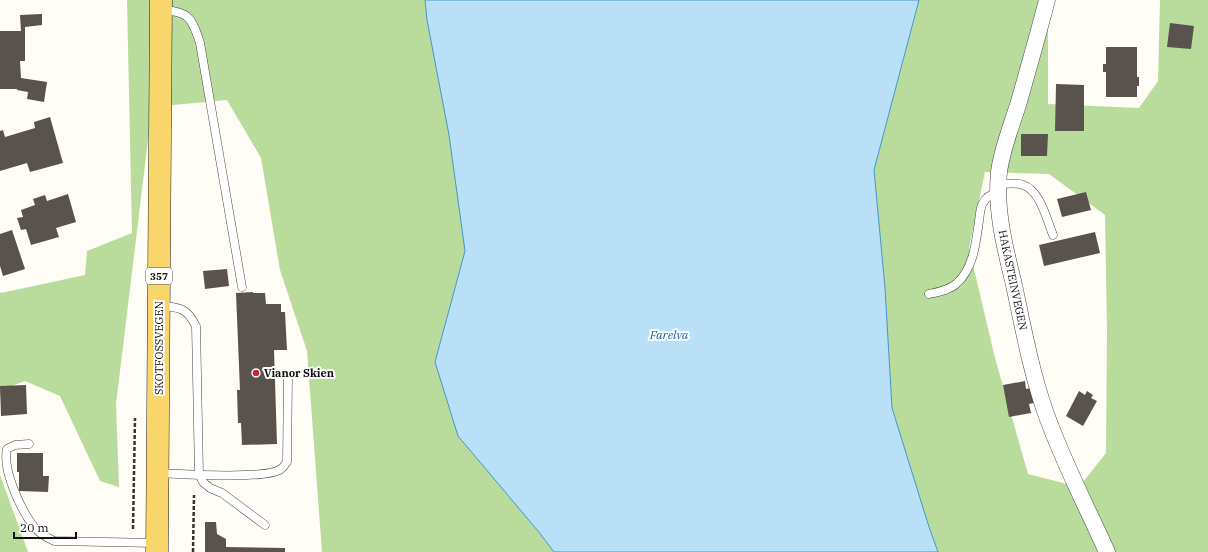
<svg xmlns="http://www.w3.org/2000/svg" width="1208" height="552" font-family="'IBM Plex Serif',serif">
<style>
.forest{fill:#b9dc9c;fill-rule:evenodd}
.water{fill:#b9e0f7;stroke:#3f96cf}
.building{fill:#5a524d}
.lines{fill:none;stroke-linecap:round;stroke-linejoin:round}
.lane-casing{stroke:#444;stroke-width:9}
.street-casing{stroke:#444;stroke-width:17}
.primary-casing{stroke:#222;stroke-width:23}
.path{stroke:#333;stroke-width:2.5;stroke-dasharray:4 2;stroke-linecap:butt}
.lane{stroke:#fff;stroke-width:8}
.street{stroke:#fff;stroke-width:16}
.primary{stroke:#f9d66b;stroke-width:22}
.poi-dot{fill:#c4262e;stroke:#fff;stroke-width:1.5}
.labels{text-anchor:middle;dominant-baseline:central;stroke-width:4;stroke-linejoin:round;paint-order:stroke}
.shield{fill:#fff;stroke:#585858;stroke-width:1}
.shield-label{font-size:10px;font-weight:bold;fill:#111}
.street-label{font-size:11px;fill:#111;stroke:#fff}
.poi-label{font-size:11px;font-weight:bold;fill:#111;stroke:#fff;text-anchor:start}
.water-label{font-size:12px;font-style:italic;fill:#1768a6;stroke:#fff}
</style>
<rect width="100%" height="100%" fill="#fffdf5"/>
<g class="forest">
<path d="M127,0H425L427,20L449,135L465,251L435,362L538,531L554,552H322L307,351L280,270L261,158L227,100L152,107L116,404L119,487L100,481L60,396L25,381L6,388L0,397V292L1,293L85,275L87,251L132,233Z"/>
<path d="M919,0H1050L1048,12V104L1139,108L1158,81L1160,0H1208V552H938L929,527L892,408L885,288L874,169ZM985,172L1049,174L1105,215L1107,330L1106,453L1079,487L1028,474L995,358L969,248Z"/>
<path d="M0,475L28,552H0Z"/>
</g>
<path class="water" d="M425,0H919L874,170L885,288L892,408L929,527L938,552H554L538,531L458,436L435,362L465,251L449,135L427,20Z"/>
<g class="building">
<path d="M42,14V25L25,27V61H20L21,78L47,82L44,102L27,99L28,92L17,90V89H0V31H21L20,15Z"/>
<path d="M1170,23L1194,26L1191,49L1167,47Z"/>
<path d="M1106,47H1137V77H1139V86H1137V97H1106V72H1103V64H1106Z"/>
<path d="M1056,84L1084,85V131H1055Z"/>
<path d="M50,117L63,163L30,172L27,163L0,171V131L3,130L5,137L35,128L34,122Z"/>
<path d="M1021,134H1048L1047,156H1021Z"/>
<path d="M1086,192L1091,210L1062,217L1057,199Z"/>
<path d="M68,194L76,222L56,228L59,237L31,245L26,229L21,230L17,218L23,217L21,210L35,205L33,199L45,195L47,201Z"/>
<path d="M12,230L25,269L3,276L0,266V234Z"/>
<path d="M1095,232L1100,253L1044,266L1039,245Z"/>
<path d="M227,269L229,286L205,289L203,271Z"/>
<path d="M253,292V293H265L266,304H281V312H285L287,350H274L277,444L242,445L241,423H238L237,390H240L236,293Z"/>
<path d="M1025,381L1026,389L1031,388L1034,403L1029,404L1031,413L1009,417L1003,385Z"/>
<path d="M26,385L27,414L1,416L0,386Z"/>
<path d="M1079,391L1085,395L1087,391L1093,395L1091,398L1097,401L1083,426L1066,416Z"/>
<path d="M17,453H43V476H49L48,492L19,491V472H17Z"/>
<path d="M205,522H216L217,534L226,539V547L285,548V552H205Z"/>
</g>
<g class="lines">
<defs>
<g id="lane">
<path d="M161,10C189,11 192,18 200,43L242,287"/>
<path d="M998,184C1006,184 1016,182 1023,185C1040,190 1047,220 1053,235"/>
<path d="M929,294C938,292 950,290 957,283C974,268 976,241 979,221C980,215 980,207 983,203C986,197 992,194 998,193"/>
<path d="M159,305C180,308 186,307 196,326L199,474L203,482L210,488L222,493L265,525"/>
<path d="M29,444L15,445L7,449C2,470 21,510 34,527C39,533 46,537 54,541L157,543"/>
<path d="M158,473C181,474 266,480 281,469C283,468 285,464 287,462L288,377"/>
</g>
<path id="street" d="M1047,0C1038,35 1028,70 1018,105C1011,127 1002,149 999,172C995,210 1005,248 1014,285C1023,327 1031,371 1045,411C1062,460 1086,505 1107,552"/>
<path id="primary" d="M157,552L161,0"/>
</defs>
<use href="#lane" class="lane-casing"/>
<use href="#street" class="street-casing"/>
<use href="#primary" class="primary-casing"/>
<g class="path">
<path d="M133,529L135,418"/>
<path d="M193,552L194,495"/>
</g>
<use href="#lane" class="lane"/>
<use href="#street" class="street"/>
<use href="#primary" class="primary"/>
</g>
<circle class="poi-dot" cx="256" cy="373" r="4"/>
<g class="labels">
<rect class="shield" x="146" y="268" width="26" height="16" rx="3"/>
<g class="shield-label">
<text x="159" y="276">357</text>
</g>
<g class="street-label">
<text transform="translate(1013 280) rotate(78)">HAKASTEINVEGEN</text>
<text transform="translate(159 348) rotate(-90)">SKOTFOSSVEGEN</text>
</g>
<g class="poi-label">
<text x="264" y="373">Vianor Skien</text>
</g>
<g class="water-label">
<text x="669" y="334">Farelva</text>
</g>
</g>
<path d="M14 532v6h62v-6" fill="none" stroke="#111111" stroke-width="2"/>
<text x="20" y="532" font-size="12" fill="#111111" stroke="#ffffff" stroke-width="3" paint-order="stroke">20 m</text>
</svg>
